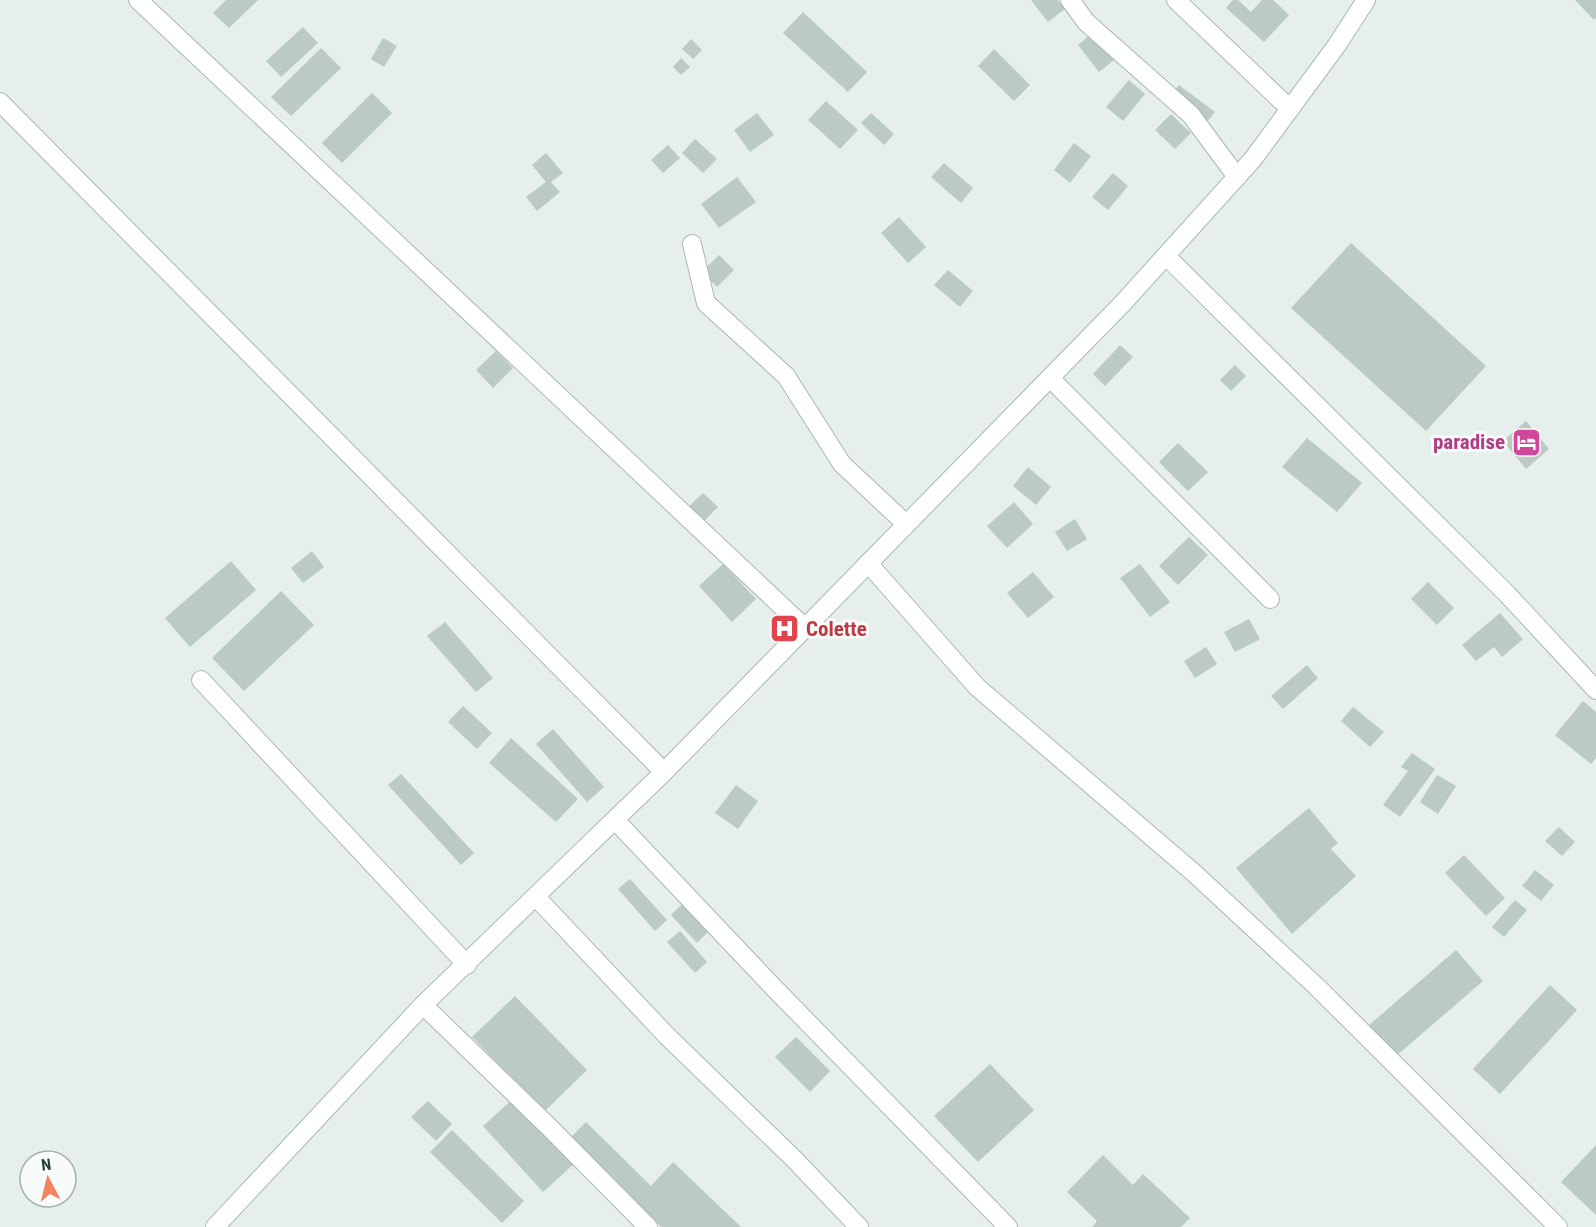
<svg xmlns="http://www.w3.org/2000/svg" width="1596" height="1227" font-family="'Roboto Condensed',sans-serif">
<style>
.building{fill:#bbcac4}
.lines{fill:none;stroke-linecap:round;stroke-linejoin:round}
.street-casing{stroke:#a8b8b2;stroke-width:20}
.secondary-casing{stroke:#a4bbb3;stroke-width:20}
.street{stroke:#fff;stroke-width:18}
.secondary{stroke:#fff;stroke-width:18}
.labels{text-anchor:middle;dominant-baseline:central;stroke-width:6;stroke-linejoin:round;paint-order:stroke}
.hotel-label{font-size:21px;font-weight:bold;fill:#b23c85;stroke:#f7fbf9;text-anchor:end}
.health-label{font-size:21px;font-weight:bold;fill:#be3a42;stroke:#f7fbf9;text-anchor:start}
</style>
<rect width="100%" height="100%" fill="#e6efeb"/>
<g class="building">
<path d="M226,0H258L229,28L213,13Z"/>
<path d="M1031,0H1058L1065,9L1048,22Z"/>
<path d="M1233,0H1238L1251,12L1262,0H1273L1289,15L1264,42L1226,8Z"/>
<path d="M1575,0H1596V18L1594,20Z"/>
<path d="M803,12L867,72L848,92L783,33Z"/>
<path d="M303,27L318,43L281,77L266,61Z"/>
<path d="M1092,33L1114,60L1099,72L1078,45Z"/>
<path d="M383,38L397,46L384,67L371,59Z"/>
<path d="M691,39L702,50L693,59L682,49Z"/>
<path d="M321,48L341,68L291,116L271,97Z"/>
<path d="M994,49L1030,85L1014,101L978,66Z"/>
<path d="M681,58L690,67L681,75L673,67Z"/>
<path d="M1129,80L1145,94L1123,121L1106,107Z"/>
<path d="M1179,85L1215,112L1202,128L1167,100Z"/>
<path d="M372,93L392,113L342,163L322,143Z"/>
<path d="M826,101L858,130L840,149L808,120Z"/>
<path d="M757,113L774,135L750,152L734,130Z"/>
<path d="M871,113L894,134L884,145L861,123Z"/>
<path d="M1171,114L1191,133L1175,149L1155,130Z"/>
<path d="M695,139L717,159L703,173L682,153Z"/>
<path d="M1074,143L1091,156L1070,183L1054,170Z"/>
<path d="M668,145L680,158L663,173L651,160Z"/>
<path d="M546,153L563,173L551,182L560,192L537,211L526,197L546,182L532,165Z"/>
<path d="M944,163L973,188L961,203L931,177Z"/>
<path d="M1113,173L1128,186L1108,210L1092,197Z"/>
<path d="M737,177L756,202L719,228L701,204Z"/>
<path d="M899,217L926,247L908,263L881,233Z"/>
<path d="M1351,243L1486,366L1426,431L1291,308Z"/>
<path d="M719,255L734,270L717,287L702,272Z"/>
<path d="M948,270L973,291L960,307L934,285Z"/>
<path d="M1120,345L1133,357L1105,386L1093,374Z"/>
<path d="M496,351L513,368L493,388L476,370Z"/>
<path d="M1235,365L1246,376L1231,391L1220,380Z"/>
<path d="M1526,421L1549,449L1526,469L1503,441Z"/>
<path d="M1307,438L1362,483L1337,512L1282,467Z"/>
<path d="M1178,443L1208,472L1188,491L1159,462Z"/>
<path d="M1028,467L1051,487L1036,505L1013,486Z"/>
<path d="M703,493L718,507L704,521L689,506Z"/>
<path d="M1014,502L1033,524L1007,548L987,526Z"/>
<path d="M1075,519L1087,539L1067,551L1055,532Z"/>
<path d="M1189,537L1208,555L1178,585L1159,566Z"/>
<path d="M312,551L324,567L303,583L291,568Z"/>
<path d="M231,561L256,590L190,647L165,618Z"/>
<path d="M723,564L756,599L732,622L699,586Z"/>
<path d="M1140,564L1170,602L1150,617L1120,578Z"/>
<path d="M1033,572L1054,597L1028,618L1007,593Z"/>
<path d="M1428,582L1454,608L1437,625L1411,599Z"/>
<path d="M281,591L314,625L244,691L212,658Z"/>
<path d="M1500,613L1523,639L1502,657L1494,647L1476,661L1462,645Z"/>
<path d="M1249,619L1260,639L1235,652L1224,632Z"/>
<path d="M445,622L493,678L476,692L427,636Z"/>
<path d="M1206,647L1217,664L1195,678L1184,661Z"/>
<path d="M1307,665L1318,678L1283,709L1271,696Z"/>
<path d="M1583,701L1596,712V758L1591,764L1555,735Z"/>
<path d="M463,706L492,733L477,749L448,722Z"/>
<path d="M1353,707L1384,732L1370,747L1341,721Z"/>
<path d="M553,729L604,787L587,802L536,744Z"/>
<path d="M511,738L578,799L556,822L489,763Z"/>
<path d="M1412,753L1435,769L1400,817L1383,805L1408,771L1401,767Z"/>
<path d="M401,774L474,853L461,865L388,785Z"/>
<path d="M1437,775L1456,786L1438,814L1420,802Z"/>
<path d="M736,785L758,801L738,829L715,813Z"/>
<path d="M1309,808L1338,843L1331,849L1356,876L1292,934L1236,868Z"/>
<path d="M1559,827L1575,842L1562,856L1545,841Z"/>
<path d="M1464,855L1505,898L1486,916L1445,873Z"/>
<path d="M1535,870L1554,885L1541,901L1522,886Z"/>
<path d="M630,879L667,920L655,931L618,889Z"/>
<path d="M1515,900L1527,910L1504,937L1492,927Z"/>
<path d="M682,904L709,931L697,943L671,915Z"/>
<path d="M680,931L707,962L695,973L667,942Z"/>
<path d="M1456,950L1483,981L1395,1057L1368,1026Z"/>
<path d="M1550,985L1577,1010L1500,1094L1473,1069Z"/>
<path d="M515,996L587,1070L545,1111L472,1037Z"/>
<path d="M796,1037L830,1071L810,1092L775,1057Z"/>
<path d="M990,1064L1034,1110L978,1162L934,1116Z"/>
<path d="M515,1097L575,1163L543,1192L483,1126Z"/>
<path d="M428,1101L452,1124L436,1141L411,1117Z"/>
<path d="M586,1122L651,1186L673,1162L741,1227H661L570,1138Z"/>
<path d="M452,1130L524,1201L502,1223L430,1152Z"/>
<path d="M1596,1145V1215L1561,1182Z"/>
<path d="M1103,1155L1133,1185L1143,1174L1190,1218L1181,1227H1092L1097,1221L1067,1192Z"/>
</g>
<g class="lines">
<defs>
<g id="street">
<path d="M138,0L805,628"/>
<path d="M1070,0L1086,22L1191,115L1237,177"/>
<path d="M1176,0L1290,109"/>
<path d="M0,102L664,772"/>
<path d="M692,244L706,303L786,376L842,464L906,524"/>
<path d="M1166,256L1507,594L1596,690"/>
<path d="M1050,378L1270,599"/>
<path d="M868,563L977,687L1194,873L1316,986L1558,1227"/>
<path d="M201,680L467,965"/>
<path d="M615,820L775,989L1008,1227"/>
<path d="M536,897L667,1036L793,1158L859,1227"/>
<path d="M423,1005L550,1128L648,1227"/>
</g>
<path id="secondary" d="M215,1227L423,1005L664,772L1123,303L1253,159L1337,45L1366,0"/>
</defs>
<use href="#street" class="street-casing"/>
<use href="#secondary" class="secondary-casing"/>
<use href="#street" class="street"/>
<use href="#secondary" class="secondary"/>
</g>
<defs>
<symbol id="hotel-square" viewBox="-11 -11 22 22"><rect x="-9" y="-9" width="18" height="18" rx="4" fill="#d1479c" stroke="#f7fbf9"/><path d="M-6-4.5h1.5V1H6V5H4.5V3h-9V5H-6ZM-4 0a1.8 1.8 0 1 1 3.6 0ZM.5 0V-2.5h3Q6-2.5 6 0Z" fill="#fff"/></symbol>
<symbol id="hospital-square" viewBox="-11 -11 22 22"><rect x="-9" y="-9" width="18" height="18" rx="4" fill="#e0444e" stroke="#f7fbf9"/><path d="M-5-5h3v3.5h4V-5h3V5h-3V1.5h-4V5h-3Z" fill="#fff"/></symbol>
</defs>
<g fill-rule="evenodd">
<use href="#hotel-square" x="1510" y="426" width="33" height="33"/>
<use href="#hospital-square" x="768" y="612" width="33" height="33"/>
</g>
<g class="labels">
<g class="hotel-label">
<text x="1505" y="442">paradise</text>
</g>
<g class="health-label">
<text x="806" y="629">Colette</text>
</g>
</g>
<g transform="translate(48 1179) rotate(353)"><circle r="28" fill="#f7fbf9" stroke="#a3b1ad" stroke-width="1.5"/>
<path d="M0-4.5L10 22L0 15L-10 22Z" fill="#f4845f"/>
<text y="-9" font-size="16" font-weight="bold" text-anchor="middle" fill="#24423a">N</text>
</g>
</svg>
